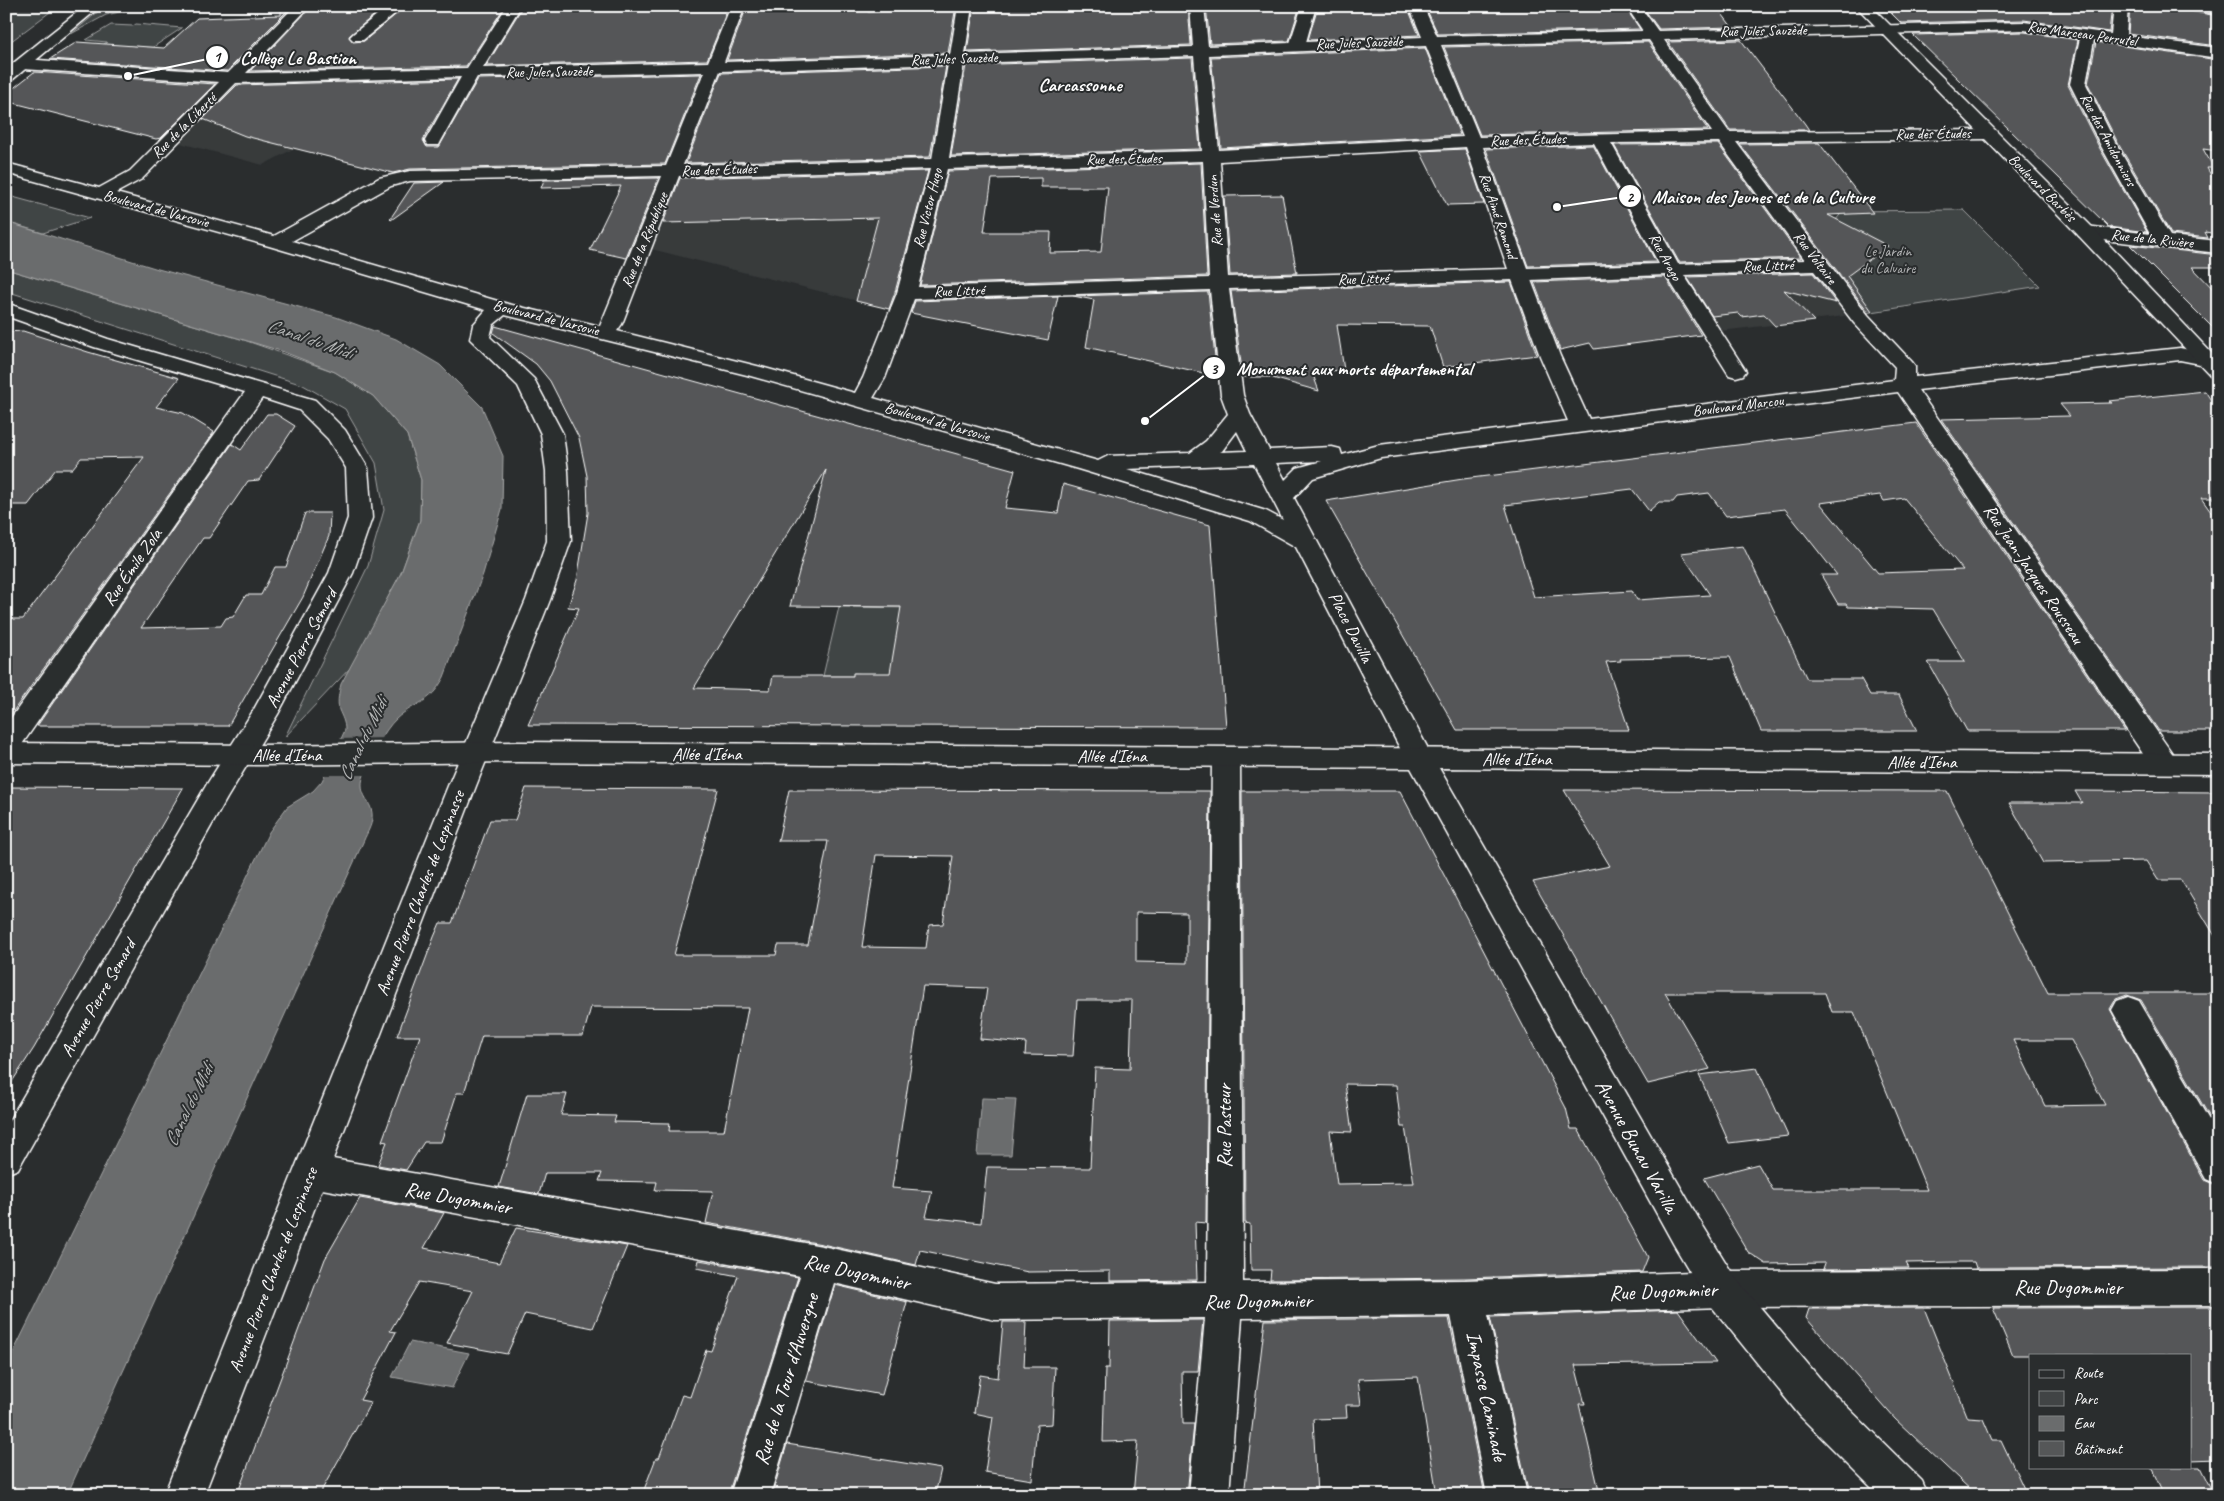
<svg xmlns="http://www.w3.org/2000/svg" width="2224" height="1501" font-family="Caveat,sans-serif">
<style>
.built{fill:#373a3b}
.green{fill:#414445;stroke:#a0a2a2}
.water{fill:#6a6c6d;stroke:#a6a7a7}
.pier{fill:#2a2d2e}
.building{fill:#555758;stroke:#fff;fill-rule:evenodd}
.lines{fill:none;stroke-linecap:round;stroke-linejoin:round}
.minor-casing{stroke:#fff;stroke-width:3}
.major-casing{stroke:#fff;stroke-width:3}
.minor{fill:#2a2d2e;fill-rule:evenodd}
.major{fill:#2a2d2e;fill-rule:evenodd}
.labels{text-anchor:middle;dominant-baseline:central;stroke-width:4;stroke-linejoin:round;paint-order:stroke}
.far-street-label{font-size:15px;fill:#fff;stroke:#2a2d2e}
.far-park-label{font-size:15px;fill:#b3b4b5;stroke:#2a2d2e}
.street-label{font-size:18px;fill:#fff;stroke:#2a2d2e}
.far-district-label{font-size:19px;font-weight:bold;fill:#fff;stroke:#2a2d2e}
.water-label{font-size:19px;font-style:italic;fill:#b4b6b6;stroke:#2a2d2e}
.near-street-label{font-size:21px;fill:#fff;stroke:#2a2d2e}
.leader{fill:none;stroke:#fff;stroke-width:2}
.callout-dot{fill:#fff;stroke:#2a2d2e;stroke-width:2}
.mark-label{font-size:15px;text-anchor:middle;font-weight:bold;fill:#111}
.callout-label{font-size:19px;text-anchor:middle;font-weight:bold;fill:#fff;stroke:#2a2d2e;stroke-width:4;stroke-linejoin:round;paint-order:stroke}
</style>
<rect width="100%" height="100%" fill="#2a2d2e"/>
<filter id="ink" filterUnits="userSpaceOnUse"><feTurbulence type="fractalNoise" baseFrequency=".02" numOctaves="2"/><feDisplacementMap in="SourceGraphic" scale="10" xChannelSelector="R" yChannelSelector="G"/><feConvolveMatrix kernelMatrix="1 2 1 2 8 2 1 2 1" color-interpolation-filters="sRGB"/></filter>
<g filter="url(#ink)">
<g class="built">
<path d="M240,81L269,97L295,148L263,165L180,143Z"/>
<path d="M928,168L894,306L886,308L651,249L681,176L686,174Z"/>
<path d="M1763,271L1813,272L1834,297L1845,316L1721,331L1684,275Z"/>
</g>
<g class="green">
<path d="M6,6H58L6,45Z"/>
<path d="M105,6H147L106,15L71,34Z"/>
<path d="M136,24L182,28L129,63L81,59L107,42L86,40L111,25L133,26Z"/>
<path d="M6,195L9,196L90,218L43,233L6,222Z"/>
<path d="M1964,210L2040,286L1865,313L1798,221H1835L1843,211Z"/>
<path d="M6,269L244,340L335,372L373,396L407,435L421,480L420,520L401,573L352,666L285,737L368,566L384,510L376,463L345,409L303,385L6,291Z"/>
<path d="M839,607L919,608L895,676L854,673L853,676H823Z"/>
</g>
<g class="water">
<path d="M6,222L158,269L336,317L396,339L440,365L482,407L503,456L502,509L483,574L444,677C429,706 417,700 396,719C384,730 369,759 364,775C356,796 374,801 372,818C372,825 367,833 364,840L67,1495H6V1367L269,832L287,807L313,791L322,781L345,730C345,722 342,717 339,710C337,700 339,693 341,684L401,573L420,520L421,480L407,435L373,396L335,372L281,351L6,269Z"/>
<path d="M982,1098L1016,1099L1011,1155H977Z"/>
<path d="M410,1342L469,1353L452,1388L392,1377Z"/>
</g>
<path class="pier" d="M385,738L366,775H321L339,739Z"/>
<g class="building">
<path d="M281,6H292L227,71L50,59L77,42L164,48L197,18L281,15Z"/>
<path d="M312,6H385L349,36L353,42L364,41L406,6H505L466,66L250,71Z"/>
<path d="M523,6H729L707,60L486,66Z"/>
<path d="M747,6H869L868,12L921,10L922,6H956L948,53L727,60Z"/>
<path d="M974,6H1188L1191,45L967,52Z"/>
<path d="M1206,6H1300L1289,41L1210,44Z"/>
<path d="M1318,6H1407L1419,35L1308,40Z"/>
<path d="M1425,6H1624L1640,29L1438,34Z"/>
<path d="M1642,6H1716L1732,27L1659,29Z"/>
<path d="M1884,6H2112L2109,32L2024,20L1901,23Z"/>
<path d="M2130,6H2174L2185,8L2188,11L2218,16V46L2128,34Z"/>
<path d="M2024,32L2078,40L2068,85L2099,147L2147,232L2109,227L1913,35Z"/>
<path d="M1741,40L1805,124L1809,130H1730L1668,42Z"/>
<path d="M1648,42L1708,130L1480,135L1444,47Z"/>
<path d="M2096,42L2218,60V151L2203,149L2214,168H2207L2218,188V234L2205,232L2208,238L2171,234L2119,145L2088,84Z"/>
<path d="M1425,48L1460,135L1221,148L1211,57Z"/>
<path d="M1192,58L1200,149L951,156L966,65Z"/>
<path d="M946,66L930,157L686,163L721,73Z"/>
<path d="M34,72L215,84L161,138L156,139L6,101V94Z"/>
<path d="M701,74L665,164L410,169L393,173L245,136L203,119L237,85L458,79L423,140L427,147H439L478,79Z"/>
<path d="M1819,143L1873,213L1828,215L1888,246L1847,276L1872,311L1867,310L1740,144Z"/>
<path d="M1718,144L1801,258L1679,262L1614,145Z"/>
<path d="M1593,145L1656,262L1528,266L1486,149Z"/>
<path d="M1465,149L1484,204L1447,205L1420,151Z"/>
<path d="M1201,163L1207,276L920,285L948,171ZM1041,178V187H1108L1101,252L1050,253L1051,232H984L992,179Z"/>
<path d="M928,171L895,292L889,309L856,301L878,218L663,223L680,178Z"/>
<path d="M659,178L626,258L590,250L621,186L541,188L544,180Z"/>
<path d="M444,182L391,220L390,219L414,183Z"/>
<path d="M1282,195L1297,273L1230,275L1224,196Z"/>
<path d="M2130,245L2218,255V267H2192L2218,294V333Z"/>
<path d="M1813,273L1836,303L1784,290L1814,321L1775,326L1764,314L1742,317L1738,313L1712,316L1687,277Z"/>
<path d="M1665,277L1701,335L1594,349L1590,343L1560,350L1534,282Z"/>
<path d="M1511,282L1537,355L1443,367L1430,326L1337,325L1344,370L1312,372L1319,391L1269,377H1243L1231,291Z"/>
<path d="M1208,292L1217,376L1086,347L1094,300L1073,296Z"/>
<path d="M1058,296L1048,340L911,313L915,301Z"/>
<path d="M495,326L1015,470L1005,508L1058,513L1063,484L1210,525L1226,727L528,725L579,608L568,607L577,580L588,513L587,476L579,438L550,381L536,364L493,333ZM826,470L790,606L901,607L890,673H853V676H773L770,690L694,688Z"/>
<path d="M23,331L88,352L179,378L156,407L183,413L214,432L6,721V619H23L144,457L81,458L72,469H56L28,505H6V332Z"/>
<path d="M2205,391L2218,411V498H2201L2218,522V731H2159L1941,419L2070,416L2060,404L2112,403L2109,401Z"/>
<path d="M267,414H276L295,426L259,480L248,481L209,538H203L141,628L221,626L226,618L233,617L246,595H261L275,567H286L305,513H330L329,536L303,597L228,726H37L232,444L241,450Z"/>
<path d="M1916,423L2125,731H1967L1928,662H1965L1933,609L1848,607L1846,604H1838L1821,575H1837L1785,509L1726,516L1709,493L1677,497L1673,502H1659L1649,511L1632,489L1505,505L1534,597L1632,591L1637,600L1710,595L1681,553L1743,546L1807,679H1861L1870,695H1899L1917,731H1761L1730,657L1620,659L1621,661L1606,662L1629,730H1457L1326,501L1463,479ZM1880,495L1884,501L1904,498L1963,570L1878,573L1820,503Z"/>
<path d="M6,787L183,788L34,1048L6,1091Z"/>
<path d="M526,788L718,789L674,955H776L778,945H808L828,841H778L789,790L1210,791L1206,1223L1195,1222L1197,1280L1110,1281V1271L1028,1272L920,1250L916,1265L822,1244L706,1223L713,1191L655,1190L657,1182L599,1181L602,1173H545L539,1194L499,1187L527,1094H567L561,1115L616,1116L614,1122L670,1123L669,1131H724L748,1008L591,1007L583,1036H482L464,1093H457L441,1142H424L406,1170L378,1165L387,1142L382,1141L420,1036H397L434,937L440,923H452L490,820H515ZM876,855L953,856L943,924L929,925L926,948L862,947ZM1136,912L1187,913V963L1136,962ZM923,986L987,988L980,1039L1026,1043L1025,1055L1073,1056L1077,1000H1132L1130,1069L1095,1068L1090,1168L987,1167L981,1223L926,1217L932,1191L892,1188Z"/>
<path d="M1564,790L1947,791L2048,993H2218V1131L2141,1000L2127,995L2116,999L2110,1009L2204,1180L2218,1186V1267L1976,1268L1974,1262H1956L1906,1263L1909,1268L1823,1269L1825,1263L1766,1264L1748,1252L1704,1178L1758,1164L1773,1190H1927L1854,1012H1832L1825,993H1665L1710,1069L1648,1084L1533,882L1610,866ZM2013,1040H2071L2105,1105L2045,1106Z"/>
<path d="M1242,791H1400L1566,1108L1571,1129H1578L1648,1257L1642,1272L1465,1278L1270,1280L1271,1270H1251L1250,1224L1245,1223ZM1345,1084L1396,1085L1401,1127H1405L1414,1183L1337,1184L1330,1131L1352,1132Z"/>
<path d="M2075,791L2218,792V941L2181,880H2158L2146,861L2043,863L2009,803H2082Z"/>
<path d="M1757,1068L1788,1136L1729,1143L1699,1075Z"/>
<path d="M360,1198L444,1213L424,1248L499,1263L516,1228L627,1246L593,1328L525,1314L507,1354L447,1343L473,1291L419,1282L390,1331L396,1332L360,1400L371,1402L319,1495H237L325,1259Z"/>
<path d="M699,1260L798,1277L728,1495H642L656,1458H659L682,1395L690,1397L706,1350L711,1351L738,1276L697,1268Z"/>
<path d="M835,1285L907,1302L882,1395L806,1381Z"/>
<path d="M2218,1307V1459L2190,1460V1355H2013L1993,1308Z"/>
<path d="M1924,1308L1968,1418L1983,1419L1992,1440H2001L2027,1495H1976L1895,1419L1806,1318L1809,1309Z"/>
<path d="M1678,1310L1716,1363L1575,1365L1585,1404H1579L1600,1495H1529L1490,1317Z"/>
<path d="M1449,1318L1485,1495H1437L1418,1377L1358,1379L1361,1405H1346L1347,1418L1313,1419L1317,1495H1244L1265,1320Z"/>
<path d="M1203,1320L1198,1371H1182L1183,1424H1194L1187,1495H1133L1138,1441L1103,1442L1105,1368H1109L1110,1321Z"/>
<path d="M1003,1322H1026L1024,1367H1055L1052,1424L1037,1425L1032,1480L985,1472L993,1417L974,1413L980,1375L998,1378Z"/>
<path d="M787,1444L941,1469L935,1495H772Z"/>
<path d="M2151,1467H2200L2214,1495H2164Z"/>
</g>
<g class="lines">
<defs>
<g id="minor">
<path d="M295,6H310L246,73L467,68L507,6H521L483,68L708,62L731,6H745L724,62L950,55L958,6H972L965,54L1193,47L1190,6H1204L1208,46L1290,43L1302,6H1316L1306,42L1422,37L1409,6H1423L1437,36L1643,31L1626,6H1640L1658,31L2024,22L2111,34L2114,6H2128L2126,36L2218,48V58L2094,40L2086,84L2117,146L2170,236L2218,241V253L2086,238L2079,236L2077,232L2079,228L2086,226L2150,234L2101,146L2070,84L2080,38L2024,30L1664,40L1729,132L1993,130L1995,134L1993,138L1987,139L1736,142L1868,315L1912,362L1915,366V377L2180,348L2212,355L2215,359L2212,363L2205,365L2180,360L1918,390L2174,756L2178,763L2174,770L2164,773L2154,770L1898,392L1381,458L1313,478L1294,498L1433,758L1429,765L1419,768L1409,765L1405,758L1296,547L1250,521L1078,469L747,375L505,315L493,325L490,337L534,379L563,434L568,471L571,541L550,600L476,786L333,1159L822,1246L995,1284L1207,1282L1212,757L1216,750L1226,747L1236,750L1240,757L1243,1282L1465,1280L1721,1271L2218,1269V1305L1721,1307L1488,1315L1527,1495H1487L1451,1316L1242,1318L1229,1495H1189L1205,1318L995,1320L834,1283L770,1495H730L800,1276L322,1189L204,1495H164L448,786L526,600L547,541L546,471L541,434L518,386L470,339L473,325L486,310L269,246L6,173V163L99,188L130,171L219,82L23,69L18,67L15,64L18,61L23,59L228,73ZM1649,40L1712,132L1479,137L1441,45ZM1426,46L1463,137L1219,150L1209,55ZM1194,56L1202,151L949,158L964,63ZM948,64L932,159L683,165L720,71ZM704,72L666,166L410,171L379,178L274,236L116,193L142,179L236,83L461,77L425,141L427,145H439L441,141L477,77ZM1719,142L1805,260L1678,264L1611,143ZM1594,143L1659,264L1527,268L1483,147ZM1466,147L1508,269L1228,277L1220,161ZM1203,161L1209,278L918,287L947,169ZM930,169L897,293L863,378L855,393L761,367L617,331L622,324L679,176ZM662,176L600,326L508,304L292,241L391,186L410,181ZM1814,271L1854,323L1895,367L1894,380L1589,419L1560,356L1531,280L1666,275L1729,375L1736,377L1743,375L1746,371L1684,275ZM1512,280L1540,356L1568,421L1379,445L1342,455L1340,449L1332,447L1269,450L1250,414L1243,395L1229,289ZM1210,290L1221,395L1228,414L1206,441L1190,453L1108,456L1098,461L873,398L885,378L914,299ZM1237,431L1247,451L1220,452L1222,451ZM1322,461L1297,468L1285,480L1276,463ZM1254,464L1283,520L1266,511L1127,469Z"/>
<path d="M388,6H404L363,40H353L350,37L353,34Z"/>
<path d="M2186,6H2218V14L2188,9Z"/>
<path d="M6,303L108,339L315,400L345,430L368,468L372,518L353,573L278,714L227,798L18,1169L6,1174V1126L207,784L253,711L329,573L348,518L346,468L328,439L299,410L262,398L16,753L6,756V725L245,392L94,347L6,316Z"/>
<path d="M2128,997L2139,1001L2218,1135V1184L2206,1179L2112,1010L2117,1001Z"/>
</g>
<g id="major">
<path d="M85,6H101L12,80L6,82V69Z"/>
<path d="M1856,6H1871L2093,228L2218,360V378L2211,376L2079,236Z"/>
<path d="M518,742L2218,754V774L1439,768L1700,1221L1734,1276L1828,1388L1922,1481L1928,1495H1879L1800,1416L1708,1302L1674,1245L1411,768L518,762L260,765L6,763V743L260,745Z"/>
</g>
</defs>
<use href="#minor" class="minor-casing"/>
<use href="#major" class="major-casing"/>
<use href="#minor" class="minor"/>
<use href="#major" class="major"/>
</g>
</g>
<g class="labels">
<g class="far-street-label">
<text transform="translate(1763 31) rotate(-1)">Rue Jules Sauzède</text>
<text transform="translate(2082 34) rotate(8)">Rue Marceau Perrutel</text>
<text transform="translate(1359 43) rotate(-2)">Rue Jules Sauzède</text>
<text transform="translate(954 59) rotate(-2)">Rue Jules Sauzède</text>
<text transform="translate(549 72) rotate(-1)">Rue Jules Sauzède</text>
<text transform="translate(184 126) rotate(-45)">Rue de la Liberté</text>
<text transform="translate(1933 134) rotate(-1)">Rue des Études</text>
<text transform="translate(1528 140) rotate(-2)">Rue des Études</text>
<text transform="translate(2108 140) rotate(62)">Rue des Amidonniers</text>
<text transform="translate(1124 159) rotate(-1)">Rue des Études</text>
<text transform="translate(719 170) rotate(-2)">Rue des Études</text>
<text transform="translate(2042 188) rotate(45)">Boulevard Barbès</text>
<text transform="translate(928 208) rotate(-76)">Rue Victor Hugo</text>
<text transform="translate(156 209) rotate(15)">Boulevard de Varsovie</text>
<text transform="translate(1215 211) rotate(-94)">Rue de Verdun</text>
<text transform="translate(1498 216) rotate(71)">Rue Aimé Ramond</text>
<text transform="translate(2152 239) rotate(6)">Rue de la Rivière</text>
<text transform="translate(645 240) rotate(-68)">Rue de la République</text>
<text transform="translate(1665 257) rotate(61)">Rue Arago</text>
<text transform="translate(1815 258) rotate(53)">Rue Voltaire</text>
<text transform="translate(1768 266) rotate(-2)">Rue Littré</text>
<text transform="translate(1363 279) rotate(-2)">Rue Littré</text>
<text transform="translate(959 291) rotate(-2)">Rue Littré</text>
<text transform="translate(546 318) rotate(14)">Boulevard de Varsovie</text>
<text transform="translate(1738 406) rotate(-7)">Boulevard Marcou</text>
<text transform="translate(937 422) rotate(16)">Boulevard de Varsovie</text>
</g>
<g class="far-park-label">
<text x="1888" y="251">Le Jardin<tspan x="1888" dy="17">du Calvaire</tspan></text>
</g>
<g class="street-label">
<text transform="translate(132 567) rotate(-55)">Rue Émile Zola</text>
<text transform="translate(2034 574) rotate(56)">Rue Jean-Jacques Rousseau</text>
<text transform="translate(1351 627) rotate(63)">Place Davilla</text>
<text transform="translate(301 648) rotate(-62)">Avenue Pierre Semard</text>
<text x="707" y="754">Allée d'Iéna</text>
<text x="287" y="755">Allée d'Iéna</text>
<text x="1112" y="756">Allée d'Iéna</text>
<text x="1517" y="759">Allée d'Iéna</text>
<text x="1922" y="762">Allée d'Iéna</text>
<text transform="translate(420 893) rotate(-69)">Avenue Pierre Charles de Lespinasse</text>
<text transform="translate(98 998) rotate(-60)">Avenue Pierre Semard</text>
<text transform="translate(273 1270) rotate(-69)">Avenue Pierre Charles de Lespinasse</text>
</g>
<g class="far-district-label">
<text x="1080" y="85">Carcassonne</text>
</g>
<g class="water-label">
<text transform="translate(310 339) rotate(19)">Canal du Midi</text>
<text transform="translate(363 739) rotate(-64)">Canal du Midi</text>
<text transform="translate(189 1105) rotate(-64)">Canal du Midi</text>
</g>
<g class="near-street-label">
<text transform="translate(1224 1126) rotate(-90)">Rue Pasteur</text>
<text transform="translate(1637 1146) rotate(61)">Avenue Bunau Varilla</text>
<text transform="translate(458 1198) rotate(10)">Rue Dugommier</text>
<text transform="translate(857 1272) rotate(12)">Rue Dugommier</text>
<text x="2068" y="1287">Rue Dugommier</text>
<text transform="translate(1663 1291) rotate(-2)">Rue Dugommier</text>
<text transform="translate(1258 1301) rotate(-1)">Rue Dugommier</text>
<text transform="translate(786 1379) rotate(-73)">Rue de la Tour d'Auvergne</text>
<text transform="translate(1487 1396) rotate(78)">Impasse Caminade</text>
</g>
</g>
<path class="leader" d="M128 76L217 57M1557 207L1630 196M1145 421L1214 368"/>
<g class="callout-dot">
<circle cx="128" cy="76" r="5"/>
<circle cx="1557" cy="207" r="5"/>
<circle cx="1145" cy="421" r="5"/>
<circle cx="217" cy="57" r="12"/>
<circle cx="1630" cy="196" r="12"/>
<circle cx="1214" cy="368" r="12"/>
</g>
<g class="mark-label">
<text x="217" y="62">1</text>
<text x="1630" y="202">2</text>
<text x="1214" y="374">3</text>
</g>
<g class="callout-label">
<text x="298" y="64">Collège Le Bastion</text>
<text x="1763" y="203">Maison des Jeunes et de la Culture</text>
<text x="1354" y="375">Monument aux morts départemental</text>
</g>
<rect width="2224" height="1501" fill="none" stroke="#2a2d2e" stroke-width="25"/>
<rect x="12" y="12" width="2199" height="1476" fill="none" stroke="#fff" stroke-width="2" filter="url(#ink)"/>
<rect x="2029" y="1354" width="162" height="115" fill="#2a2d2e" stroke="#7f8182"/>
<rect x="2039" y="1370" width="25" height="8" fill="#2a2d2e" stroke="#7f8182"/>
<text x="2074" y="1378" font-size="15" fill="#ffffff">Route</text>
<rect x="2039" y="1391" width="25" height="15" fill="#414445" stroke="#7f8182"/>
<text x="2074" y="1404" font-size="15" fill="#ffffff">Parc</text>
<rect x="2039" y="1416" width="25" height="15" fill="#6a6c6d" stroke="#7f8182"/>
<text x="2074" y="1428" font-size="15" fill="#ffffff">Eau</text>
<rect x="2039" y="1441" width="25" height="15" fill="#555758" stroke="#7f8182"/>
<text x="2074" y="1454" font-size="15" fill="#ffffff">Bâtiment</text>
</svg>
